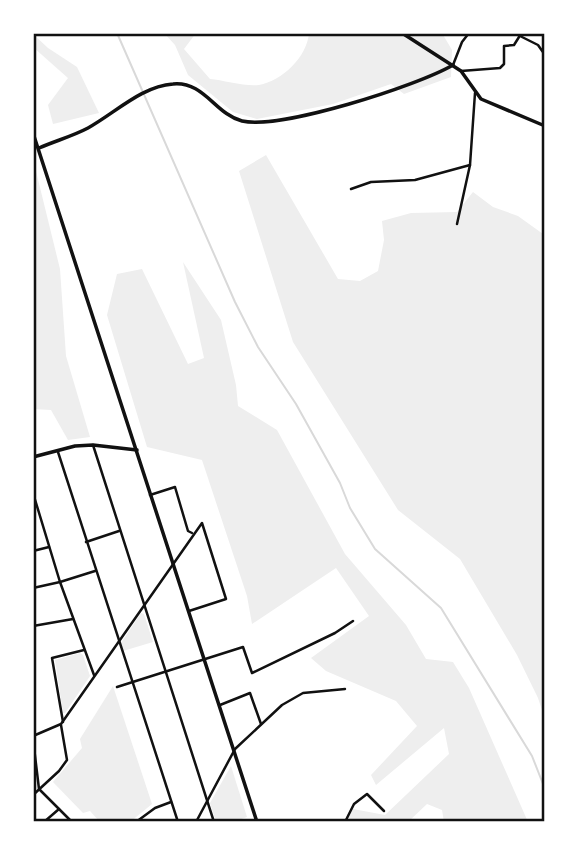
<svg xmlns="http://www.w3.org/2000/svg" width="578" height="855" font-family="Manrope,sans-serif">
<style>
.green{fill:#eee}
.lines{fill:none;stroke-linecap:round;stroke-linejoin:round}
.stream{stroke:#d9d9d9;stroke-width:2}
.minor{stroke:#111;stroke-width:2.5}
.tertiary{stroke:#111;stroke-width:3.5}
.neatline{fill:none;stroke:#111;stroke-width:2.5}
</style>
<rect width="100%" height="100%" fill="#fff"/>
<g class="green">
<path d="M164,33H196L184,49L210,79C223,80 246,87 259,85C282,81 307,57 309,33H442L452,50L451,77L404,94L391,84L333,104L257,119L233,112L188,75L175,45Z"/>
<path d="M33,34L48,48L77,67L99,113L53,124L48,105L68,78L33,47Z"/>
<path d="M266,155L338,279L360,281L378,271L384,240L382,221L411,213L457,212L473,192L493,207L518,216L543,234L545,231V719L538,698L517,655L460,559L398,510L293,342L239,171Z"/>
<path d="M33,159L60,269L66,356L90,437L68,440L51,410L33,409Z"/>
<path d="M183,262L221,320L236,385L238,406L277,430L345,554L406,625L426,659L453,662L469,688L528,822H444L442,810L427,804L408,822H346L353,809L385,815L449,754L444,728L376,785L371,775L417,726L396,701L326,671L311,658L369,616L336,568L252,624L247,596L202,460L147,447L107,315L117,274L142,269L188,364L204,358Z"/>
<path d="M141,613L144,614L153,642L123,651L121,643Z"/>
<path d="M80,653L83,655L90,676L65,713H63L55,660Z"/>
<path d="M113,686L152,804L130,822H100L90,811L83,813L53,782L82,748L80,739Z"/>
<path d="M231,766L247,817L232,822H216L210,803Z"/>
</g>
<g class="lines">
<path class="stream" d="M117,33L235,302L258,347L296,404L340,483L350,508L375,549L441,608L532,756L545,789"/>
<g class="minor">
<path d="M514,33L538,45L545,55"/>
<path d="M453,65L462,42L469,33"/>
<path d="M461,71L500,68L504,64V46L514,45L519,37"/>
<path d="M351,189L371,182L415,180L470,165"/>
<path d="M457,224L470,165L475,93"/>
<path d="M93,445L214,822"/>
<path d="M58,452L178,822"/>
<path d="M33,493L60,582L94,675"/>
<path d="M150,495L175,487L188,531L192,533"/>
<path d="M86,542L119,531"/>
<path d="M33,551L49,547"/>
<path d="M33,588L60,582L95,571"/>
<path d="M33,626L73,619"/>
<path d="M117,687L243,647L252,673L335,633L353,621"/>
<path d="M220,705L250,693L261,724"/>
<path d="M63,722L52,658L84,650"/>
<path d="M33,736L61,724L202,523L226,599L189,611"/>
<path d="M33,739L39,789L72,822"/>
<path d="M33,795L59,771L67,760L61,725"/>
<path d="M44,822L59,809"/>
<path d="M136,822L155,808L171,802"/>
<path d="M196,822L235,749L282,705L303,693L345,689"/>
<path d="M345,822L354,804L367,794L384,811"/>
</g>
<g class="tertiary">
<path d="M402,33L461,71L481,99L545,126"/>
<path d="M33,133L257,822"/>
<path d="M39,148C55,141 73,136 88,128C115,113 142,86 173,84C204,81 215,114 242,121C280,130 417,86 453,65"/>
<path d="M33,457L75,446L93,445L137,450"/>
</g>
</g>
<rect width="578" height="855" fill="none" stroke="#ffffff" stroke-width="70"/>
<rect x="35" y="35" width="508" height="785" class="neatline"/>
</svg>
